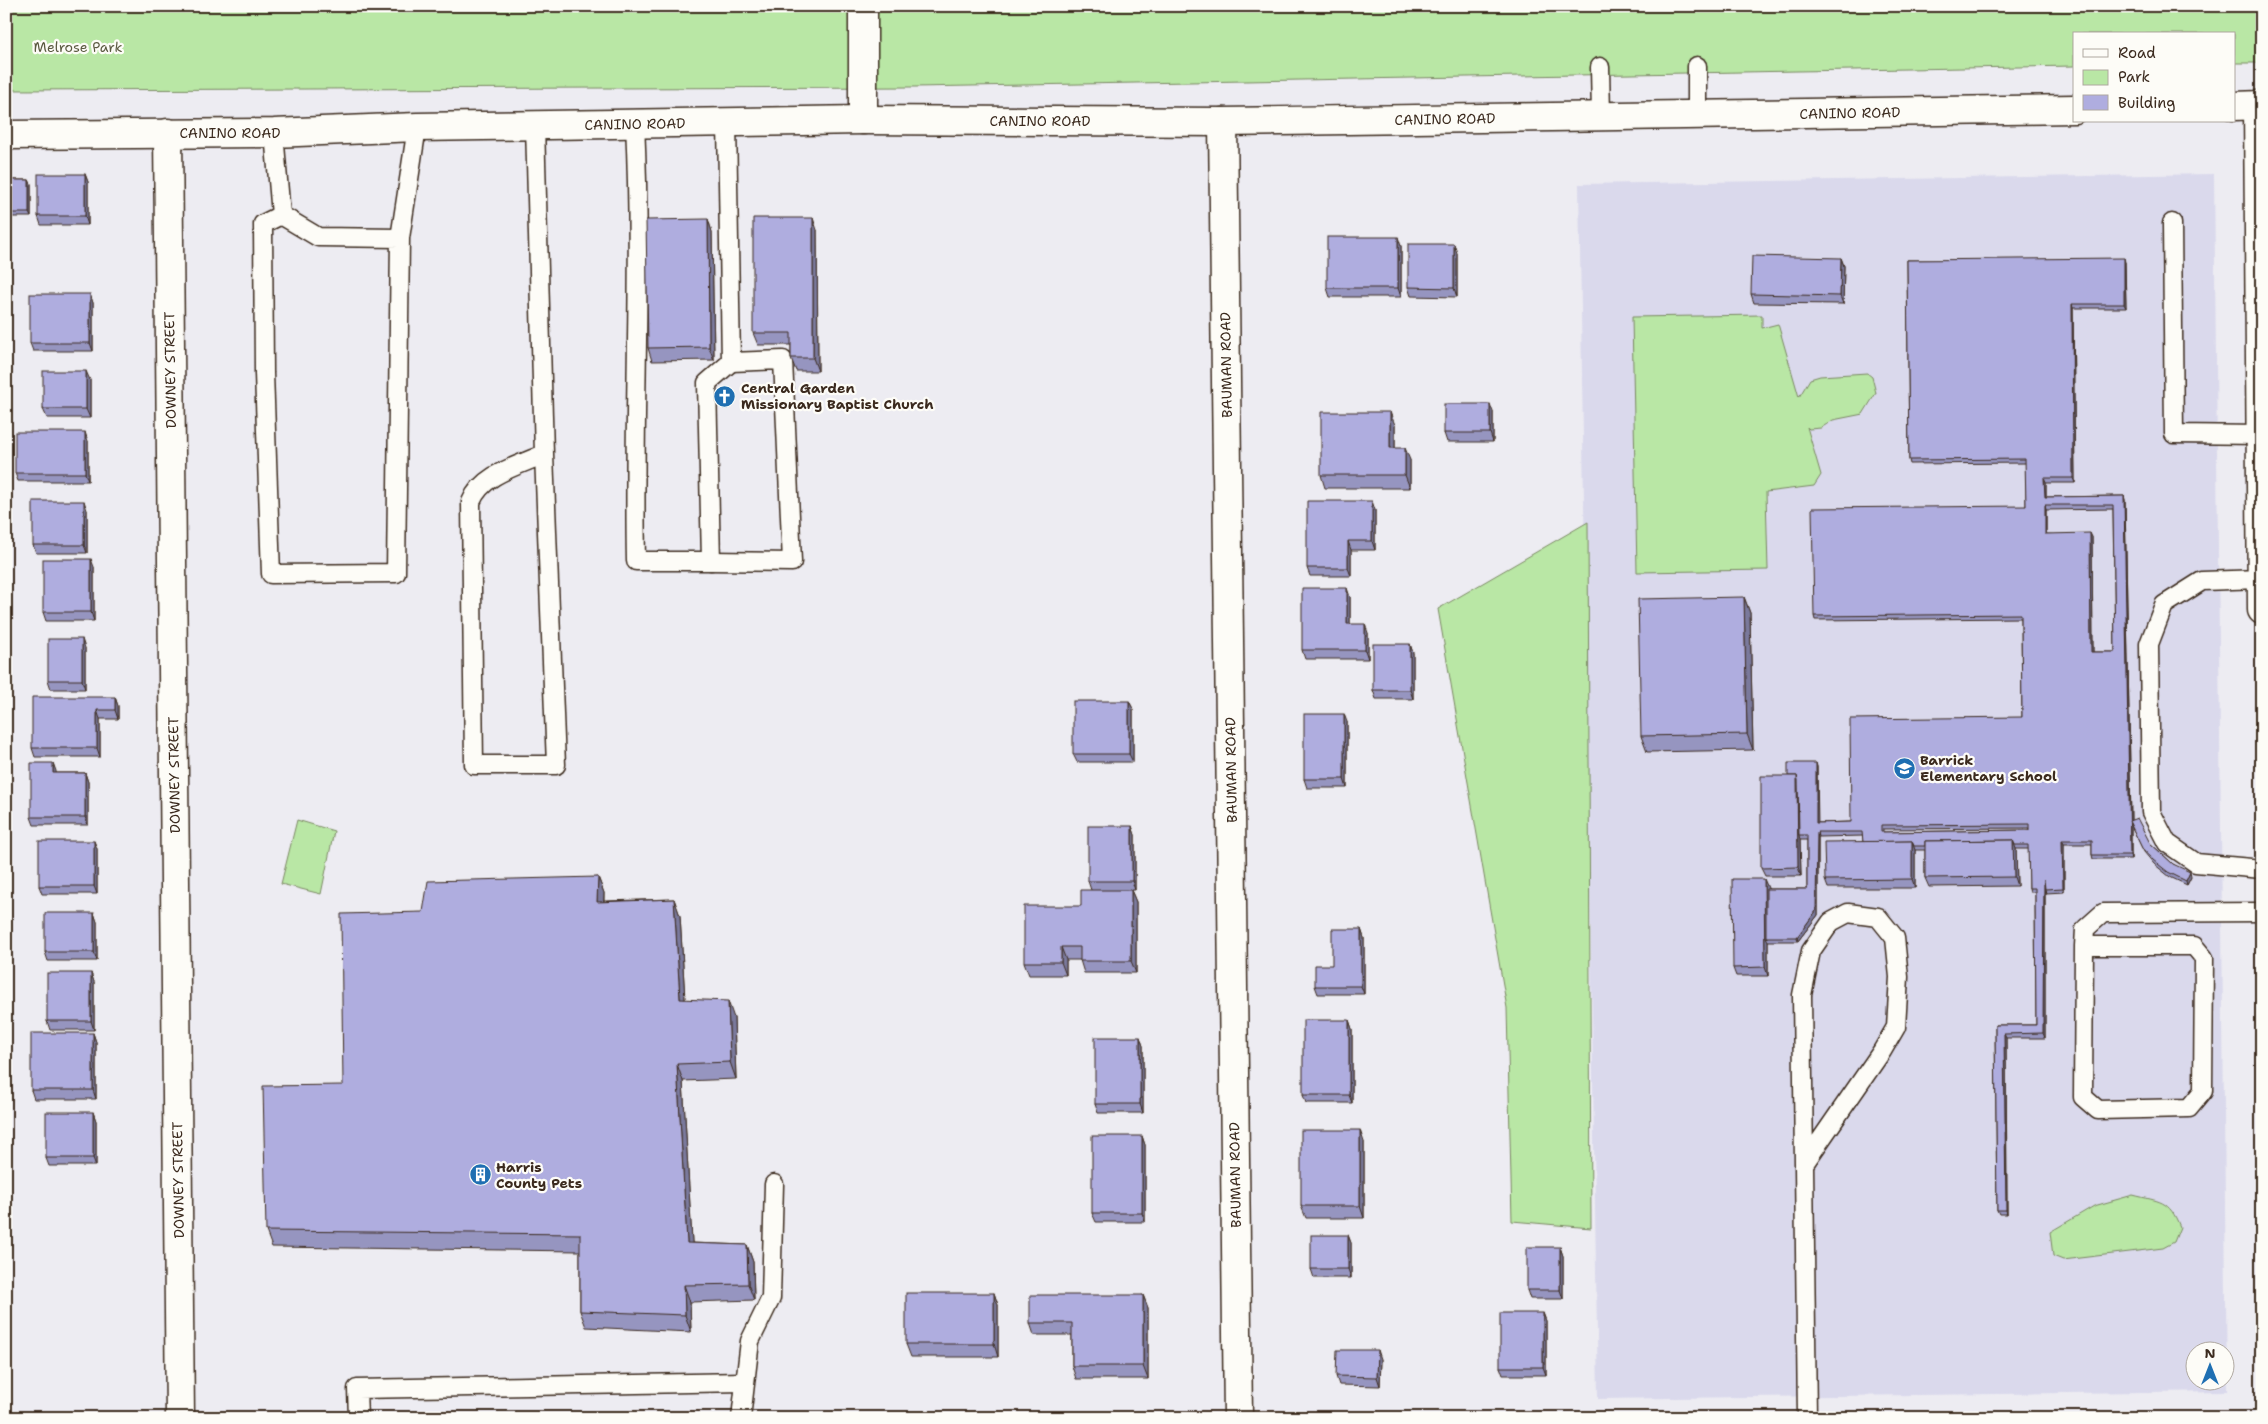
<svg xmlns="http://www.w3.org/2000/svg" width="2268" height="1424" font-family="'Shantell Sans',sans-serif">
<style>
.built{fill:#dad9ec;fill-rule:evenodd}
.green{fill:#b9e7a5;stroke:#7a8862}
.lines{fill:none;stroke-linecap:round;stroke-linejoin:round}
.service-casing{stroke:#3b2a1e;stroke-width:21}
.minor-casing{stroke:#3b2a1e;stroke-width:31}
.tertiary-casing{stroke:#3b2a1e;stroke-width:31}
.service{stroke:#fdfcf7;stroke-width:18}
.minor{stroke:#fdfcf7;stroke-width:28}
.tertiary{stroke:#fdfcf7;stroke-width:28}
.wall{fill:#9695c0;stroke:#3b2a1e;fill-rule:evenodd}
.shaded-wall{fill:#7a799c;stroke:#3b2a1e}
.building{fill:#afaddf;stroke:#3b2a1e;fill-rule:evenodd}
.labels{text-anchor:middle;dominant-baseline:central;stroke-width:4.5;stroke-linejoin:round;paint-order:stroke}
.park-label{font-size:14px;fill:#5a5940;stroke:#fdfcf7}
.street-label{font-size:14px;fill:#3b2a1e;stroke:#fdfcf7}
.poi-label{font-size:14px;font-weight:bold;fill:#3b2a1e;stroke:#fdfcf7;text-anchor:start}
</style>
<rect width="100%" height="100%" fill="#edecf2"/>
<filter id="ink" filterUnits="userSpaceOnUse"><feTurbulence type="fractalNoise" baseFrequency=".02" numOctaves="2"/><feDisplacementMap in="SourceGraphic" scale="10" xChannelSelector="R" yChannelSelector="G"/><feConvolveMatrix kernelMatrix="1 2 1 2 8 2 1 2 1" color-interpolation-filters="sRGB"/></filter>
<g filter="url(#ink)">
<path class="built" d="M2214,174L2227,1391L1598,1399L1579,184ZM2196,1352H2226V1382H2196Z"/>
<g class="green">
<path d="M6,6H2262V63H2234V34H2074V66L915,87L6,90Z"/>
<path d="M1762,315V328L1778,324L1799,397L1810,379L1820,376L1867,373L1872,377L1876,393L1863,414L1833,420L1821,428L1809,429L1807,427L1821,475L1814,486L1766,492L1768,570L1637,572L1632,317Z"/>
<path d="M1588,522L1591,1228L1512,1221L1507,1008L1438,609Z"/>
<path d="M297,820L334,831L321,894L281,884Z"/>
<path d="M2133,1195C2160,1202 2169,1199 2180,1227L2174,1242L2163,1248L2063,1260L2053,1256L2050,1232L2094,1206Z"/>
</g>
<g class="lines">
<defs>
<g id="service">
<path d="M1697,66V115"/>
<path d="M1600,67L1601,116"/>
<path d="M635,124C642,269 633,415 636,561H711L707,383L731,362L727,122"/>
<path d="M535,125L544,454L556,765H474L471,502C482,474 518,466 544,454"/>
<path d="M274,133L281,215"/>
<path d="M2172,223L2174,434L2261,435"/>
<path d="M400,238L318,237L281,215L263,224L264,373L271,574L396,573L400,238L417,127"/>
<path d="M711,561L792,562L783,360L731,362"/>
<path d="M2261,579L2202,581L2164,605L2149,644L2151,812L2167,843L2196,863L2262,869"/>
<path d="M2084,946H2194L2204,958L2203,1091L2189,1108L2098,1110L2083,1097L2084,946L2085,929L2103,913L2262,912"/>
<path d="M1804,1164L1882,1051L1896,1027L1899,977L1895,938L1878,917L1848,913L1831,922L1811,951L1802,995L1807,1418"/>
<path d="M358,1418L357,1389L744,1382"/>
<path d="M741,1418L750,1341L771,1298L774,1184"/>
</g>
<g id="minor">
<path d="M2258,105L2262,610"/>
<path d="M863,120V6"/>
<path d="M168,133L180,1418"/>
</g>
<g id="tertiary">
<path d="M2234,106L2262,105"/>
<path d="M1223,122L1238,1418"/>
<path d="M6,135L274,133L417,127L863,120L1223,122L2074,109"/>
</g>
</defs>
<use href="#service" class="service-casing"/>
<use href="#minor" class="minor-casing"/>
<use href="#tertiary" class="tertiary-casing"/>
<use href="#service" class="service"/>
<use href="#minor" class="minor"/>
<use href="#tertiary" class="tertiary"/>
</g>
<g class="wall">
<path d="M85,174L88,182V225H41L38,216Z"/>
<path d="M6,180H29L31,184V217H6Z"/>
<path d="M708,219L712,232L714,360L652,361L648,348Z"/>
<path d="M817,230L818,371H796L791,358V345H758L753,333Z"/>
<path d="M1401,246V297H1330L1327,288Z"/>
<path d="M1457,253V297L1411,296L1408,287Z"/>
<path d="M1841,258L1844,266L1843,304L1754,303L1751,294Z"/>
<path d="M1907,260L2125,262L2126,308H2073L2075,483H2046V497L2124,496L2125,500L2131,821L2150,843L2173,864L2191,877L2187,885L2170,877L2154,864L2144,852L2131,825V859H2093L2092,855V844H2064V892L2046,893L2045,890V1038H2006L2007,1214H1999L1997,1210L1995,1025H2036L2035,892H2030L2029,888V849H2016L2017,886L1929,887L1925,878V850H1915V888H1828L1825,880L1863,842V836L1818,837V915L1798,941H1768V976H1736L1733,968L1768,888V889H1807V840H1800L1801,876H1765L1761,868L1788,776L1816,763L1817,767V823L1851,822L2022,717L2021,618L1815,620L1814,616L2026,506V463L1910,464L1909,460ZM2113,509L2115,652H2093L2092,537L2046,534V510ZM2029,828V830L1883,832V829Z"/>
<path d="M90,294L93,303V351H33L30,343Z"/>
<path d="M90,380V418H47L43,409Z"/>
<path d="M1493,412V442H1447L1444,433Z"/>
<path d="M1395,425V448L1410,460V488H1325L1321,475Z"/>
<path d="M88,441V481H18L15,473Z"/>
<path d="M87,510V553H36L33,545Z"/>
<path d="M1375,510V550H1351V576H1310L1307,568Z"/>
<path d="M94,567V621H46L43,612Z"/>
<path d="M1350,597V624L1368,633V659H1305L1302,650Z"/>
<path d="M1744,597L1750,613L1753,750L1647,752L1641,736Z"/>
<path d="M1410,644L1413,653V699H1376L1373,690Z"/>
<path d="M85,648V689H51L48,680Z"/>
<path d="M115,697L118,706V719H100V757H35L32,748Z"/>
<path d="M1129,701L1133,709V762H1077L1073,754Z"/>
<path d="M1347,722V788H1307L1304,779Z"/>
<path d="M53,763L56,773H85L88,782V825H34L31,817Z"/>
<path d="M1132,826L1135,835V890H1131L1136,902V973H1084L1080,960H1066V975H1029L1024,962L1081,906L1091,890L1088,881Z"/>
<path d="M94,841L97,849V894H42L39,886Z"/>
<path d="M598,877L604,893V901L674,899L680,916L685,1000L734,1018L736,1079L683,1081L692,1243L747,1245L753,1262L754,1300L690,1302L691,1332L586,1327L580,1311V1251L272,1247L266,1231L343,1085L423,912Z"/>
<path d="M94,913L97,922V961H48L45,952Z"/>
<path d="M1361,929L1364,938V994H1318L1315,986Z"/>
<path d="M91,973L94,982V1030H50L47,1021Z"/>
<path d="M1349,1020L1352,1029V1103H1306L1303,1095Z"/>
<path d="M93,1033L96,1042V1099H34L31,1090Z"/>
<path d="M1140,1037L1143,1046V1113H1098L1095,1104Z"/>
<path d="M93,1112L96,1121V1166H49L46,1158Z"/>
<path d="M1142,1136L1145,1145V1222H1096L1092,1213Z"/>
<path d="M1364,1142V1218H1306L1301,1206Z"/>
<path d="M1348,1235L1351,1243V1278H1314L1311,1269Z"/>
<path d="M1560,1247L1563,1256V1299H1530L1527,1290Z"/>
<path d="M994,1293L998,1305V1357H911L906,1344Z"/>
<path d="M1143,1295L1148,1308V1379H1076L1072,1366V1335H1034L1030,1323Z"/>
<path d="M1543,1313L1546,1321V1375H1503L1500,1367Z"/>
<path d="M1381,1359L1380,1386L1339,1385L1336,1376Z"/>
</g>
<g class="shaded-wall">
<path d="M85,174L88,182V225L85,216Z"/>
<path d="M29,180L31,184V217L29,213Z"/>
<path d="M813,218L817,230L818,371L813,358Z"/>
<path d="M708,219L712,232L714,360L709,347Z"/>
<path d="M1398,237L1401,246V297L1398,288Z"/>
<path d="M1454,244L1457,253V297L1454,288Z"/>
<path d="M1841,258L1844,266L1843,304L1840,296Z"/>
<path d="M2124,258L2125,262L2126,308L2124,304Z"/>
<path d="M90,294L93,303V351L90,343Z"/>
<path d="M2072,304L2073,308L2075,483L2073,478Z"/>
<path d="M86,371L90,380V418L86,409Z"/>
<path d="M1490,404L1493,412V442L1490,433Z"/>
<path d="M1390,412L1395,425V460L1390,448Z"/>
<path d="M85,432L88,441V481L85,473Z"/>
<path d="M1405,448L1410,460V488L1405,475Z"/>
<path d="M2044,478L2046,483V501L2045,497Z"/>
<path d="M2124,496L2125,500L2131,824L2129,821L2131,825V859L2130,855Z"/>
<path d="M84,501L87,510V553L84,545Z"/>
<path d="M1372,501L1375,510V550L1372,541Z"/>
<path d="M2045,505L2046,510V538L2045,534Z"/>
<path d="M2090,533L2092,537L2093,656L2091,652Z"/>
<path d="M1348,541L1351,550V576L1348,568Z"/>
<path d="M91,559L94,567V621L91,612Z"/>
<path d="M1347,588L1350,597V633L1347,624Z"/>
<path d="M1744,597L1750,613L1753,750L1747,734Z"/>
<path d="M1365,624L1368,633V659L1365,650Z"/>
<path d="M82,639L85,648V689L82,680Z"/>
<path d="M1410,644L1413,653V699L1410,690Z"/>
<path d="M115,697L118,706V719L115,710Z"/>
<path d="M1129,701L1133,709V762L1129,754Z"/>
<path d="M97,710L100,719V757L97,748Z"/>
<path d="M1344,714L1347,722V788L1344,779Z"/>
<path d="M53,763L56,771V782L53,773Z"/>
<path d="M1816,763L1817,767L1818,827L1816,823Z"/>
<path d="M85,773L88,782V825L85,817Z"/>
<path d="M1797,776L1800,785L1799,835L1800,840L1801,876L1798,867Z"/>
<path d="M1132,826L1135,835V890L1132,881Z"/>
<path d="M1817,832L1818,837V915L1798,941L1797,937L1816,911Z"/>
<path d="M2013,840L2016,849L2017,886L2014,877Z"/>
<path d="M2062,840L2064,844V892L2063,888Z"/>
<path d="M94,841L97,849V894L94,886Z"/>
<path d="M1912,841L1915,850V888L1912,879Z"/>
<path d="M2190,872L2191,877L2187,885L2186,881Z"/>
<path d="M598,877L604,893L603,918L597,902Z"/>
<path d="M1764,879L1768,888V937H1766L1768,941V976L1765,967Z"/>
<path d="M2044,879L2045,883V1038L2043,1033Z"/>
<path d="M1131,890L1136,902V973L1131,961Z"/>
<path d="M674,899L680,916L686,1016L680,999Z"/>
<path d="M94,913L97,922V961L94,952Z"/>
<path d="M1361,929L1364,938V994L1361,986Z"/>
<path d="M1061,947L1066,960V975L1061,962Z"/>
<path d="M91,973L94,982V1030L91,1021Z"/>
<path d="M728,1001L734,1018L736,1079L730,1062Z"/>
<path d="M1349,1020L1352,1029V1103L1349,1095Z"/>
<path d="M93,1033L96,1042V1099L93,1090Z"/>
<path d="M2004,1034L2006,1038L2007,1214L2006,1210Z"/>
<path d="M1140,1037L1143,1046V1113L1140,1104Z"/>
<path d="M677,1064L683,1081L693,1259L687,1243Z"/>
<path d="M93,1112L96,1121V1166L93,1158Z"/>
<path d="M1360,1130L1364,1142V1218L1360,1206Z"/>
<path d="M1142,1136L1145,1145V1222L1142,1213Z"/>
<path d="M1348,1235L1351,1243V1278L1348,1269Z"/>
<path d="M747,1245L753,1262L754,1300L748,1284Z"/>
<path d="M1560,1247L1563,1256V1299L1560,1290Z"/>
<path d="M684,1285L690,1302L691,1332L685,1315Z"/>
<path d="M994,1293L998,1305V1357L994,1344Z"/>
<path d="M1143,1295L1148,1308V1379L1143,1366Z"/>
<path d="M1543,1313L1546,1321V1375L1543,1367Z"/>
<path d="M1378,1350L1381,1359L1380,1386L1377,1377Z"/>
</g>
<g class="building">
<rect x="38" y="174" width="47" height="42"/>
<rect x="6" y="180" width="23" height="33"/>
<path d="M753,218H813V358H791V333H753Z"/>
<path d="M708,219L709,347L648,348L646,220Z"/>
<rect x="1327" y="237" width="71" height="51"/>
<path d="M1408,244H1454V288L1408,287Z"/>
<path d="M1752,256L1841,258L1840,296L1751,294Z"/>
<path d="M2124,258V304H2072L2073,478H2044L2045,497L2124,496L2130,855H2092V840H2062L2063,888L2045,889L2044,879L2043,1033L2004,1034L2006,1210H1997L1995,1025H2036L2035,888H2029L2028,845H2015L2013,840L1925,841V846H1914L1912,841L1863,842L1862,832H1817L1816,911L1797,937H1766V889H1807V835H1799L1798,780L1797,776H1788V763H1816V823L1851,822L1850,719L2022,717L2021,614L1814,616L1812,508L2026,506L2025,459L1909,460L1907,260ZM2045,505H2113L2115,652H2091L2090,533L2045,534ZM2029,824V830L1881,832V825Z"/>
<rect x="30" y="294" width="60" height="49"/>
<rect x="43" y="371" width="43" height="38"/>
<rect x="1444" y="404" width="46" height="29"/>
<path d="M1321,412H1390V448H1405V475H1321Z"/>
<rect x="15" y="432" width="70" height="41"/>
<rect x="33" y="501" width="51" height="44"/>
<path d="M1307,501H1372V541H1348V568H1307Z"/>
<rect x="43" y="559" width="48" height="53"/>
<path d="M1302,588H1347V624H1365V650H1302Z"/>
<path d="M1744,597L1747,734L1641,736L1638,599Z"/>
<rect x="48" y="639" width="34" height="41"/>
<rect x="1373" y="644" width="37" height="46"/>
<path d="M32,697H115V710H97V748H32Z"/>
<rect x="1073" y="701" width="56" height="53"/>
<rect x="1304" y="714" width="40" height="65"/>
<path d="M31,763H53V773H85V817H31Z"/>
<path d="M1761,776H1797L1798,867L1761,868Z"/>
<path d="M2137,818L2150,843L2173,864L2190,872L2186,881L2168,872L2153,860L2142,848L2129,821Z"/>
<rect x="1088" y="826" width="44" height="55"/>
<path d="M2013,840L2014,877L1925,878V841Z"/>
<rect x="39" y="841" width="55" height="45"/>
<path d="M1912,841V879L1825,880L1824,842Z"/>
<path d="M598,877L597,902L674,899L680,999L728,1001L730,1062L677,1064L687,1243L747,1245L748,1284L684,1285L685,1315L580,1311V1234L266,1231L263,1086L343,1085L341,914L423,912L428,881Z"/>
<path d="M1732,879H1764L1765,967L1733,968Z"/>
<path d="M1081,890H1131V961H1080V947H1061V962H1024V906H1081Z"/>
<rect x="45" y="913" width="49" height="39"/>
<path d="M1332,929H1361V986H1315V965H1332Z"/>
<rect x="47" y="973" width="44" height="48"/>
<rect x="1303" y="1020" width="46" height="75"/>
<rect x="31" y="1033" width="62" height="57"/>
<rect x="1095" y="1037" width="45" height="67"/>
<rect x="46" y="1112" width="47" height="46"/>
<rect x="1301" y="1130" width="59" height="76"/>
<rect x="1092" y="1136" width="50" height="77"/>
<rect x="1311" y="1235" width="37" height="34"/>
<rect x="1527" y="1247" width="33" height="43"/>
<rect x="906" y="1293" width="88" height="51"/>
<path d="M1030,1295H1143V1366H1072V1323H1030Z"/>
<rect x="1500" y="1313" width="43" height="54"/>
<path d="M1337,1350H1378L1377,1377L1336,1376Z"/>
</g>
</g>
<defs>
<symbol id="church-disc" viewBox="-11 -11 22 22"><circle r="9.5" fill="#1f6fb2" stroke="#fdfcf7"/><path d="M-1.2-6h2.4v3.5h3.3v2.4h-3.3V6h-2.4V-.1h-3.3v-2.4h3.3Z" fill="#fff"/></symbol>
<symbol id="school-disc" viewBox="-11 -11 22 22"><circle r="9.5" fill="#1f6fb2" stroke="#fdfcf7"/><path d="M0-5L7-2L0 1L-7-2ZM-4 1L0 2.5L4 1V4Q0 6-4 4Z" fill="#fff"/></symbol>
<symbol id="building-disc" viewBox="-11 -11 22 22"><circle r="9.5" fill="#1f6fb2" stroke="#fdfcf7"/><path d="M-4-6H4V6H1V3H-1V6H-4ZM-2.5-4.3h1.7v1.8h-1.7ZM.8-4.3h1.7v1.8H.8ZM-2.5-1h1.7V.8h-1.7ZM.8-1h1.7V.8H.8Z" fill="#fff"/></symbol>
</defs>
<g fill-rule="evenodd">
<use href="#church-disc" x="712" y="384" width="25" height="25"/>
<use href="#school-disc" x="1892" y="756" width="25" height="25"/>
<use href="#building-disc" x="468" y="1162" width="25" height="25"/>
</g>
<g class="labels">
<g class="park-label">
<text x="78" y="47">Melrose Park</text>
</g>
<g class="street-label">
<text transform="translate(1850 113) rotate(-1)">CANINO ROAD</text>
<text transform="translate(1445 119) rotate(-1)">CANINO ROAD</text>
<text x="1040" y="121">CANINO ROAD</text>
<text transform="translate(635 124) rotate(-1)">CANINO ROAD</text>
<text x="230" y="133">CANINO ROAD</text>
<text transform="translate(1226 365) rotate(-91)">BAUMAN ROAD</text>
<text transform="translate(170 370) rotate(-91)">DOWNEY STREET</text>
<text transform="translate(1231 770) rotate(-91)">BAUMAN ROAD</text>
<text transform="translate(174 775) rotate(-91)">DOWNEY STREET</text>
<text transform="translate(1235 1175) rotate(-91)">BAUMAN ROAD</text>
<text transform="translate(178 1180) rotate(-91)">DOWNEY STREET</text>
</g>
<g class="poi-label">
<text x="741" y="388">Central Garden<tspan x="741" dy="16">Missionary Baptist Church</tspan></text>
<text x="1920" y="760">Barrick<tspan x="1920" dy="16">Elementary School</tspan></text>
<text x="496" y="1167">Harris<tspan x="496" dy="16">County Pets</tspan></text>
</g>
</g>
<rect width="2268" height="1424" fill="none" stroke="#fdfcf7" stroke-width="25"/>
<rect x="12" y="12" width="2243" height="1399" fill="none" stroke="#3b2a1e" stroke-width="2" filter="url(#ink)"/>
<rect x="2073" y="32" width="162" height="90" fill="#fdfcf7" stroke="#afa8a0"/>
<rect x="2083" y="49" width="25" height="8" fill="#fdfcf7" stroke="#afa8a0"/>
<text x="2118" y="58" font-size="15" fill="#3b2a1e">Road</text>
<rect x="2083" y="70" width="25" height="15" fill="#b9e7a5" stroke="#afa8a0"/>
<text x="2118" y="82" font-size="15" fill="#3b2a1e">Park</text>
<rect x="2083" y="95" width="25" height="15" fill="#afaddf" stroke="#afa8a0"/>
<text x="2118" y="108" font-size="15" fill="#3b2a1e">Building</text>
<g transform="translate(2210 1366)"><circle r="24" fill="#fdfcf7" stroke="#afa8a0"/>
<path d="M0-4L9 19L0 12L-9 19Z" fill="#1f6fb2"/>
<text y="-8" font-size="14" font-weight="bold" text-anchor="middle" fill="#3b2a1e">N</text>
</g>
</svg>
